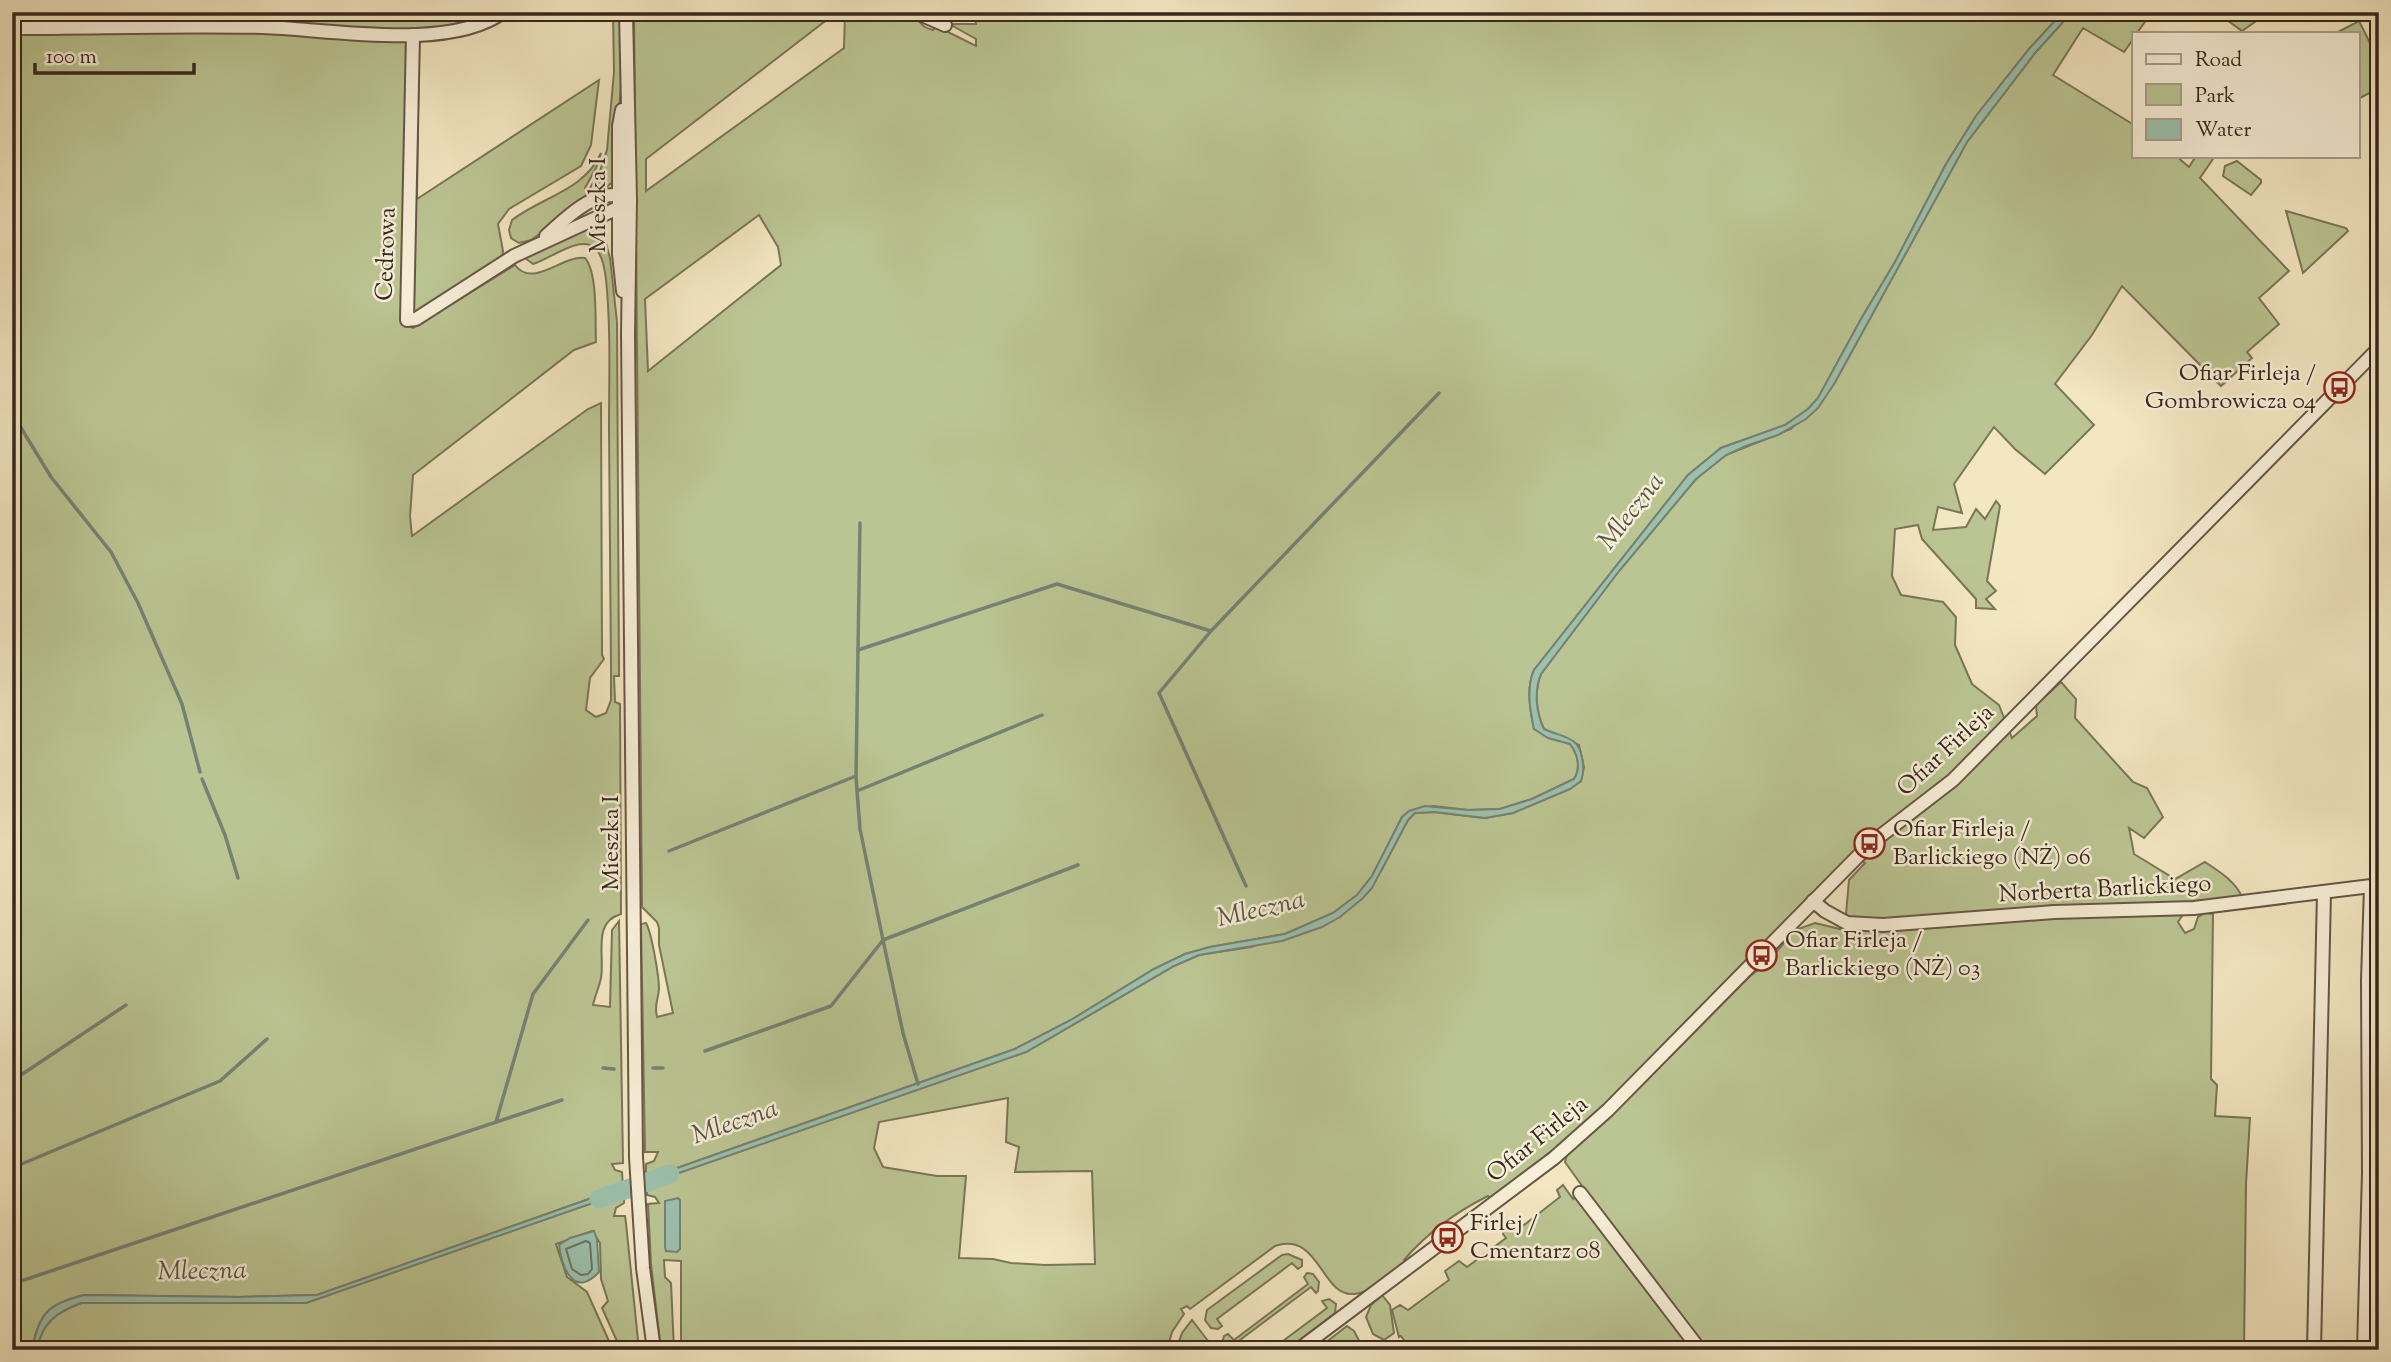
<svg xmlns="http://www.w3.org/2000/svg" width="2391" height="1362" font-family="'Sorts Mill Goudy',serif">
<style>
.green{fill:#bbc593;stroke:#7a7658;stroke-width:2;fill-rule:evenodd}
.water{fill:#9dc1ad;stroke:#758374;stroke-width:2}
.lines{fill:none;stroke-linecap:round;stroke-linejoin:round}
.shore{stroke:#6b7466;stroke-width:2}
.stream{stroke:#758374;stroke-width:3.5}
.river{stroke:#9dc1ad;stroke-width:19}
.minor-casing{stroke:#685647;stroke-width:16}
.minor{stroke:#f7efd7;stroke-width:12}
.labels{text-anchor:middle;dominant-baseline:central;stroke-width:5;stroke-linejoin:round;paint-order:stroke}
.street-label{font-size:24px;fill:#39261e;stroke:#f7efd7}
.poi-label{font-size:24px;fill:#39261e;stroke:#f7efd7;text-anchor:start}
.water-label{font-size:26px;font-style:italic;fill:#575449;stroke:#f7efd7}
</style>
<rect width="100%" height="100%" fill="#f3e7c2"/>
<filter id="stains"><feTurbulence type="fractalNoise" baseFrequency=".00286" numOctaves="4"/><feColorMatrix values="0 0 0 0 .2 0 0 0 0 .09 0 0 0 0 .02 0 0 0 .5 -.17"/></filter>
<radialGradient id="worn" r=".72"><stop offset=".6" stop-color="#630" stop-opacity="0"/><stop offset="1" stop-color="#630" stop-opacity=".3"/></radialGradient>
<g class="green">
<path d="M43,12H496L485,19L419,31L417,199L599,80L591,145L581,166L509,209L498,224L503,251L502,258L415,313L412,312L404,323L413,328L515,265C533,289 562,255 585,258C598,273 595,322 596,342L574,350L413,475L410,516L412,536L588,409L601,403L602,655L604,659L590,678L586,710L596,717L606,713L611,700V669C610,589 609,509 609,429C609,379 611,328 606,279C605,271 602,255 596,249C581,233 549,260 533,264L525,258L593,222L600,221L610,258L617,322L619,676H614L615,702L620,704L621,914C592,922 605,955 601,978C599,987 595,996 593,1005L610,1007L612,930L619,921L623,1163L612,1164L615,1170L622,1172L623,1187L317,1295L239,1297L84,1295C48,1304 39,1313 32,1350H12V32L43,24Z"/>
<path d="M613,12H620L621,85L613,182L593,197L590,188L600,171L607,150L614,72Z"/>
<path d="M634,12H837L646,159V191L844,48L845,12H905L919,20C921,26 926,28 933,30L936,26L976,46V39L942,20L951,24H976L975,12H2063L2029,49L1976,116L1946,164L1895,262L1861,319L1818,398L1808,409L1785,425L1721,448L1688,475L1534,670C1526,688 1530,710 1534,729L1570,744C1578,754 1581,768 1574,779L1532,799L1500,809L1468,810L1433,806L1402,817L1372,876L1357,895L1333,913L1285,934L1210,947L1185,954L1154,969L1071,1020L1015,1049L646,1179V1164L654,1161L658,1152H645L641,924L646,923C652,934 659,977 659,989C658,1001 654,1004 657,1017L673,1013L659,945V928L657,922L642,907ZM759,215L778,247L781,265L648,371L645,299Z"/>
<path d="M2072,12H2152L2137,33H2134V38L2124,52L2083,28L2053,75L2134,125V156H2176L2189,167L2196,156H2215L2200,178L2289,271L2259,298L2279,324L2247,352L2252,358L2221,386L2122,286L2092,335L2055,384L2094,425L2045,474L2015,449L1994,427L1954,484L1962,513L1938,507L1933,530L1966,527L1976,509L1985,519L1996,501L2000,506L1987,581L1996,591L1986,599L1995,609L1976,608V599L1922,539L1918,525L1895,529L1892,576L1901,595L1943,602L1956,617L1955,645L1972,684L1999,705L2012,738L2037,716L2036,705L2061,682L2076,699L2075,718L2133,782L2147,788L2163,817L2144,838L2129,828L2134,854L2175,879L2205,862C2220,872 2235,881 2242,897L2190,904L2178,922L2185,933L2194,929L2198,917L2205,913L2213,914L2211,1079L2217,1085L2215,1116L2250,1118L2246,1184L2244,1350H1411L1401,1336L1399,1337L1392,1310L1400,1305L1408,1310L1449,1280L1445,1271L1459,1261L1467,1267L1506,1238L1503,1234L1505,1227L1511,1222L1520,1228L1560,1197L1557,1190L1563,1185L1573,1199L1585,1190L1565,1162L1567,1154L1626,1101L1749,977L1767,963L1795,930L1815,923L1840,929L1846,914L1849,880L1865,863L1853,853L1577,1133L1490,1198L1488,1196C1456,1212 1427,1233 1404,1260L1405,1262C1391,1274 1373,1293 1354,1294C1321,1297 1320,1231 1275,1246L1190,1309L1187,1306L1181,1309L1184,1314L1172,1332L1167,1350H681V1261L664,1260L665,1277L671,1283L674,1350H661L651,1264L648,1204L659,1203L655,1197L647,1195V1184L1026,1052L1174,966L1199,955L1251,947L1340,917L1381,871L1408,820L1415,813L1434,812L1485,818L1513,813L1569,789L1581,781L1584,767L1579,745L1544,729C1536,713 1534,691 1541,674L1619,571L1696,479L1726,455L1791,429L1834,384L1967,142L2035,53ZM1008,1098L1006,1142L1019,1147L1015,1172L1092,1171L1095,1264L1045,1265L1011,1263L993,1259L959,1258L966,1176H937L883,1167L874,1148L879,1122Z"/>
<path d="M2216,12H2269L2242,31Z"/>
<path d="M2359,21L2379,61V88L2358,99V33H2336Z"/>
<path d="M601,153L596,168L585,188L588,199L531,240L519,243L511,238L509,230L512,220C542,197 585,190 601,153Z"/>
<path d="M2237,161L2261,180V183L2251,195L2223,176L2225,166Z"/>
<path d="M2286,211L2346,228L2348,231L2303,273Z"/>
<path d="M624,1192V1203L616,1208L614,1216H625L626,1223L639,1350H621L602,1308L608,1301L601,1279L600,1243L592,1231L556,1244L567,1277L587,1292L613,1350H37C41,1323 57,1312 81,1303H306Z"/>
<path d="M1288,1254L1302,1260V1266L1298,1269L1292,1263L1217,1319L1222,1326L1218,1329L1211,1328L1205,1320L1207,1310L1282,1255Z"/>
<path d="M1307,1273L1313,1274L1319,1282L1318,1291L1316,1293L1311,1287L1236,1343L1240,1350H1227L1222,1343L1224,1336L1228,1334L1234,1340L1308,1284L1304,1277Z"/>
<path d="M1382,1295L1390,1305L1394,1333L1384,1340L1373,1334L1366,1317L1371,1305Z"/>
<path d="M1329,1299L1336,1304L1335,1313L1287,1350H1271L1327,1308L1322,1301Z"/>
<path d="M1192,1320L1215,1350H1176L1182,1333Z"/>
<path d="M1347,1326L1354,1331L1364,1350H1316Z"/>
</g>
<g class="water">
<path d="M2063,12H2072L2035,53L1967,142L1834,384L1818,408L1806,419L1778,435L1746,446L1726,455L1696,479L1619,571L1541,674C1534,691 1536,713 1544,729C1563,738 1578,735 1582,758C1584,767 1584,773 1581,781L1570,789L1513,813L1485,818L1434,812L1415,813L1408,820L1372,888L1363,898L1340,917L1322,927L1282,941L1199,955L1174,966L1026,1052L647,1184L646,1179L1015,1049L1071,1020L1154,969L1185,954L1210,947L1285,934L1333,913L1357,895L1372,876L1402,817L1409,811L1425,806L1468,810L1500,809L1532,799L1574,779C1581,768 1578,754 1570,744L1548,738L1534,729C1530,710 1526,688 1534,670L1688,475L1721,448L1785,425L1808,409L1818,398L1861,319L1895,262L1946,164L1976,116L2029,49Z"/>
<path d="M623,1187L624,1192L306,1303H81C57,1312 41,1323 37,1350H32C39,1313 48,1304 84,1295L239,1297L317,1295Z"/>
<path d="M678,1198L680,1200V1249L677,1252L666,1251L665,1247V1201Z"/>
<path d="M594,1231L597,1239L599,1272C574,1299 562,1268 559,1245L570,1238Z"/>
</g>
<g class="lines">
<path class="shore" d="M586,1241L590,1243L592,1269L588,1274L581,1275L572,1269L566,1249Z"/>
<g class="stream">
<path d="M12,413L51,477L111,552L138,603L182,704L200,772"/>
<path d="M858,650L1057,584L1211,631"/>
<path d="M856,776L857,791L1042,715"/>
<path d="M202,779L225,835L238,878"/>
<path d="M857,791L860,829L883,940L1078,865"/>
<path d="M669,851L856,776L860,523"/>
<path d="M1246,886L1159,693L1211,631L1439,393"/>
<path d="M883,940L903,1033L918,1084"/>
<path d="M705,1051L831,1006L883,940"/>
<path d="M603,1068L614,1069"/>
<path d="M653,1068H663"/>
<path d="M12,1081L126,1005"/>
<path d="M496,1122L533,994L588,920"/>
<path d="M12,1168L220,1081L267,1039"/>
<path d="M12,1284L562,1100"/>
</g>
<path class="river" d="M599,1199L670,1174"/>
<defs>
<g id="minor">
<path d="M626,12L630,200L628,334L636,1157L643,1268L654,1350"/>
<path d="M915,12L945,25"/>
<path d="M12,28C96,28 179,25 263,27C328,29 449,52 503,12"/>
<path d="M413,35L407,320L416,319L514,256L620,207L630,200"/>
<path d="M622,110L619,126V254L623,291"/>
<path d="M546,236C566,218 598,185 627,198"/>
<path d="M1813,901L1825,911L1847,923L1883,925L2054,912L2194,908L2379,885"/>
<path d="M1580,1193L1700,1350"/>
<path d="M1298,1350L1554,1158L1608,1110L1870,844L1953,780L2379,348"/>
<path d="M2314,1350L2324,892"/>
<path d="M2364,1350L2369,1173L2368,980L2371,887"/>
</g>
</defs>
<use href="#minor" class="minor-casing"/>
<use href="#minor" class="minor"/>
</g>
<defs>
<symbol id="bus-ring" viewBox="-11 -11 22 22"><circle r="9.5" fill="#f7efd7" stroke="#8f2418" stroke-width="1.5"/><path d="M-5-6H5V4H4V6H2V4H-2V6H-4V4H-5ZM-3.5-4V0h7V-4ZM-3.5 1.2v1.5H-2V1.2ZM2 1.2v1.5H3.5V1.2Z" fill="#8f2418"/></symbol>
</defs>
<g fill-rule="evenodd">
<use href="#bus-ring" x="2322" y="370" width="35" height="35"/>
<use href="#bus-ring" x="1852" y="826" width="35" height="35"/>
<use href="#bus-ring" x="1744" y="938" width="35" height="35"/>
<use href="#bus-ring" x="1430" y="1220" width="35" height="35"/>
</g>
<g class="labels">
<g class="street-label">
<text transform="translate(599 205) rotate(-90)">Mieszka I</text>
<text transform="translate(387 254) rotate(-88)">Cedrowa</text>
<text transform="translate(1946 751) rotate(-43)">Ofiar Firleja</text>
<text transform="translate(612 843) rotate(-90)">Mieszka I</text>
<text transform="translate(2105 890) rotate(-3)">Norberta Barlickiego</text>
<text transform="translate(1538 1140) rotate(-39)">Ofiar Firleja</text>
</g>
<g class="poi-label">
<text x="2316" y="374" text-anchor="end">Ofiar Firleja /<tspan x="2316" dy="28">Gombrowicza 04</tspan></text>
<text x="1893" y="830">Ofiar Firleja /<tspan x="1893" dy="28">Barlickiego (NŻ) 06</tspan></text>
<text x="1785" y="941">Ofiar Firleja /<tspan x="1785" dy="28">Barlickiego (NŻ) 03</tspan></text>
<text x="1470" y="1224">Firlej /<tspan x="1470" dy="28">Cmentarz 08</tspan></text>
</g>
<g class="water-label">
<text transform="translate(1632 512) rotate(-52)">Mleczna</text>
<text transform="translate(1261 910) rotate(-13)">Mleczna</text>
<text transform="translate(735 1123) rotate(-19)">Mleczna</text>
<text transform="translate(202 1272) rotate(-1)">Mleczna</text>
</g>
</g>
<rect width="2391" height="1362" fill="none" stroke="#f3e7c2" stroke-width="42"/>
<rect x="14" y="14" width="2363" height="1334" fill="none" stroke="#39261e" stroke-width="3.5"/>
<rect x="21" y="21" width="2349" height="1320" fill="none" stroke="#39261e" stroke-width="2"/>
<rect x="2132" y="32" width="228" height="126" fill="#f7efd7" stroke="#ab9f8d" stroke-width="2"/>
<rect x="2146" y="54" width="35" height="10" fill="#f7efd7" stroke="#ab9f8d" stroke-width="2"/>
<text x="2195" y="66" font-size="21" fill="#39261e">Road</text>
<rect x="2146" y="84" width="35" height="21" fill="#bbc593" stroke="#ab9f8d" stroke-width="2"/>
<text x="2195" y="102" font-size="21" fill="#39261e">Park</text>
<rect x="2146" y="119" width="35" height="21" fill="#9dc1ad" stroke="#ab9f8d" stroke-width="2"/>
<text x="2195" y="136" font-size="21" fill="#39261e">Water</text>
<path d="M35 63v10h159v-10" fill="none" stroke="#39261e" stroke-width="3.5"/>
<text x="46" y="63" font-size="21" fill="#39261e" stroke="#f7efd7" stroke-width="5" paint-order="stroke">100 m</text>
<rect width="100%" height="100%" filter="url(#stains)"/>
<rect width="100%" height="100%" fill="url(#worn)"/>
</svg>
